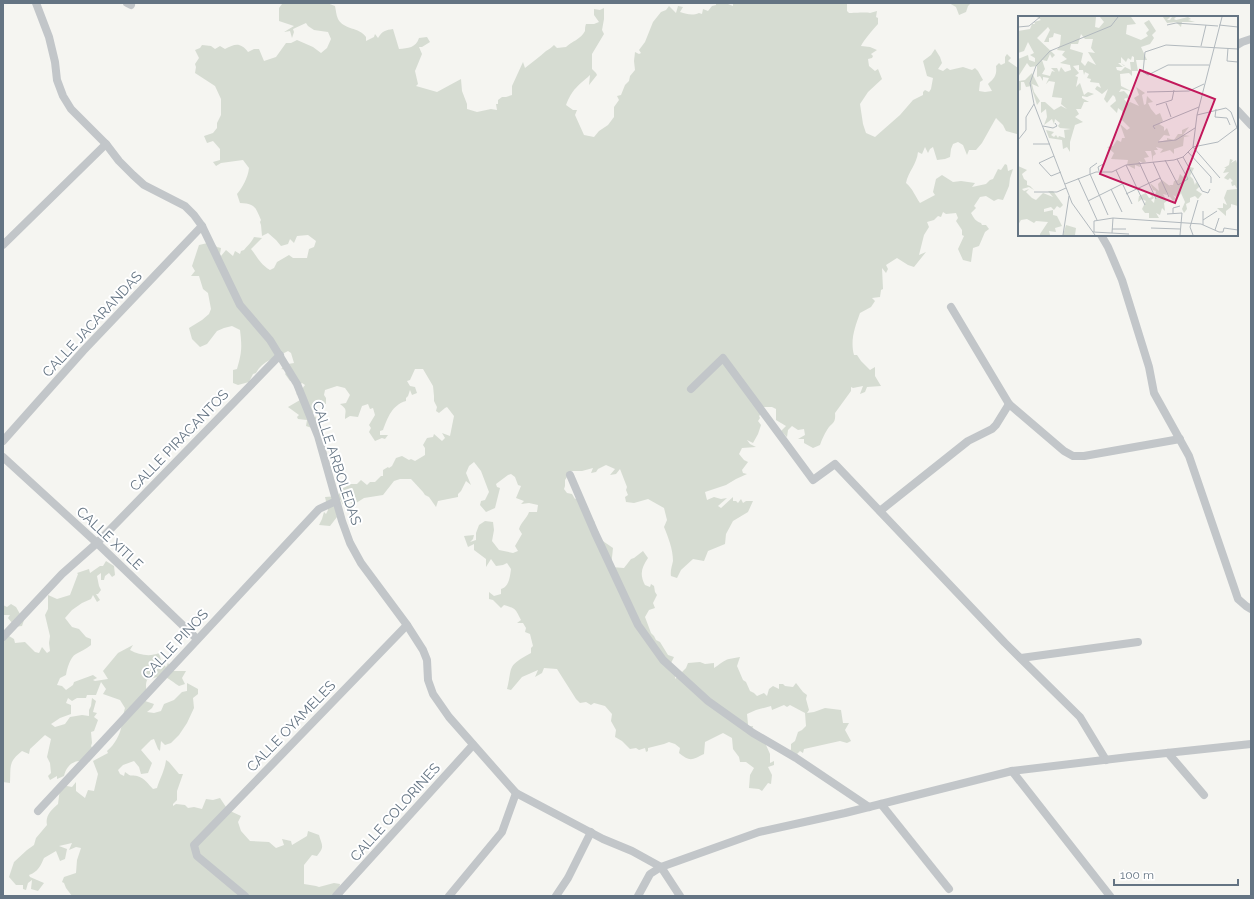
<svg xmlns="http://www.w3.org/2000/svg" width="1254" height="899" font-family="Raleway,sans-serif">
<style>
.green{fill:#d6dcd2}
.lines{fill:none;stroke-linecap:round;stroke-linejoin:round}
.minor{stroke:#c2c6c9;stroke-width:8}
.labels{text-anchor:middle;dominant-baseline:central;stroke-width:4;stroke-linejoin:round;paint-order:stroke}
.street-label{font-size:14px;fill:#647483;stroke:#fff}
.inset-road{fill:none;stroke:#b2b9be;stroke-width:1}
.view{fill:#c2185b;fill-opacity:0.15;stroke:#c2185b;stroke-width:2}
.inset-edge{fill:none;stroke:#647483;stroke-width:2}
</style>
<rect width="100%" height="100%" fill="#f5f5f1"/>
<g class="green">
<path d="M286,3H327L335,6C336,10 336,15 338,19C344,30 359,27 366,37V41L374,37L375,34L378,38C382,31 386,30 393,29L399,49C408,48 416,48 419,38L427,37L430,42L422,47H419L422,54L415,71L418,84L416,86L437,92L461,79L462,91L467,104V109L477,112L491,109L497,110L496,104H498V100L502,97H506L512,95V86L523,62L525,68C532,62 540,57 546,51C549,49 551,48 554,45L557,48L566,47C571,42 581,39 585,31C585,29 585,26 586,24H594L599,22L594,15V9L600,10L604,8V19L602,30L604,34L592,54V69L596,73L597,75L589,85L590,75C577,87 573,88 566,105L573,110H577L575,115L584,135L594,137L599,131L608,125L614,117V107L619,100L617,96L621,95L625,85L629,81L630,76L635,70L634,61L635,52L639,54L641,53L639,50L645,42L653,22L661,12L666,10L669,6L676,13L678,6L683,7L680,12C687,14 692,16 699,13L702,14L703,9L708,11L712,6L716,5V3H728V4L733,6V3H847V11L849,13C853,13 867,12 870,13L877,11L876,17L878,18V24C874,28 863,41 861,46L870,47L877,50L871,54L873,56L872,58L868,59L869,66L875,71L878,69L882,79L868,92L860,104L863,124L866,133L875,137L900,115L913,100L923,95V92L925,90L929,92L931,89L933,78L927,76L923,61L931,55L935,49L940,57L942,63L938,69L943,71L947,68L950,70L963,67L972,70L975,68L978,71L983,80L980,82L979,91L985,92L992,91L988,84C995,78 997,75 996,66L999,63L1001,65L1005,63V57L1007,54L1011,58L1008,61L1018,68L1019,67V133L1017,134L1006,131L1003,125L996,118L982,143L976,150H969L967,155L963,145L958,142L953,144L951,149L950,157L945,159L937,160L933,147L930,149L928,153L925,147L922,154L918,152C917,164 908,172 906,183C913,189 915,196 920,203L935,195L933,192L936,179L942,175L953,182L961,181L975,183L972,187L986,184L990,180L993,179L998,169L1001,170L1005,164L1007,165L1008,171L1013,169L1010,178L1009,186L1003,200L998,199L994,201L986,196L980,197L974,206L976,208L971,213C974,218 975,221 981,223L982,225H986L989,229L985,232L979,246L973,248L971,262L963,260L958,249L964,236L962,235V230L956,221L958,218L956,213L946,214L943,212L941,217L938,216L934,220L927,222L929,227L924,235L919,255L926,252L914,267L908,265L897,258L886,265L888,269L886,273L882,268L883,289L881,290L880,297L872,298L875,301L871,307L860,313C855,327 850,340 854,355H857L861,361L870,370L875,367V376L881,386L867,387L865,392L860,394L863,386L853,388L851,387V391L835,413C836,424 832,422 827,430C824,435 822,439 820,445L813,448L804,443V439H798L805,435L804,429L798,430L792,426L788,430L787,437L781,431L786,426L776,420V409L772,407H762V413L759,416L760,418L758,421L761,425L758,434L753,443L747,440L750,444L756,447L742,448L739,454L744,460L748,462L742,470L743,473L747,474L736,479L726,485L705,492L707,500L714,497L721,499L727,498L718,506L721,508L733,497V501H736L738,503L741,499L743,503L746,501H753L748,512L733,521L726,534L725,544L708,551L704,561L693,559L681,570L677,578L671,576C670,571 672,566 673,561C673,549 668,537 664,527L667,520L664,508L648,499L634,503L626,502L625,497L628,495L626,490L627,487L620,469L616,474L610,475L615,469L606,465L598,469L596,472L591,473L593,468L582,471H571L565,480V486L564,489L567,493L572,494L575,499L577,498L591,519L595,522L593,525L600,539L613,548L611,567L624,568L631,559L634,558L643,551L648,558C642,567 639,574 645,585L650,587L651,584L654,586L655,592L657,595L653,603L655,608L649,610L645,617L651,633L654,636L656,640L660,642L668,655L674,657L670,665L676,668L675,679L686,668L688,663L700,662L705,664L714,663V668C719,665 724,660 729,659C733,658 736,658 740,657L737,666L743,680L746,682L750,691L754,693L757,696L764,693L767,696L769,689L773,686L779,689V684H783L785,686L793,687L796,683L803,692L807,695L806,699L809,710L807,713L814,712L825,708L841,710L843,723H849L845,730L851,741L847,743L840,741L804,749L803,753L800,751L797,754L799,757L790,751L791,749V744L795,741L798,732L802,730L806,726L805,713L790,705L787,707L784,705L772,710L771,706L756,710L747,714L748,724L746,727L753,726L751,733L762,736L770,754V763L774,761V765L768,767L772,775L771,784L768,783L762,791L759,789L749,788L750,775L754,768L746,762H740L739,757L733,749L732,738L723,733L705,742L704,754C692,760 690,762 679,753L680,748L675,744L669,742L664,744L648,748V751L646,752L645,748L639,750L636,748L630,749L622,741L615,737L616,730L611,721L612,714L605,706L594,703L591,705L586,702L580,703L576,699L557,669L544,668L542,673L535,677L538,670L522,677L511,690L507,689C513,665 506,667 531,653V648L533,646L530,634L525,632L526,628L523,623H517L521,620C515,608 516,609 504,605L501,608L493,600L489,599V592L494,596L501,594V589C509,587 510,577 511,569L507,563L503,565L496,566L491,559L486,567V559L474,550V544L468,547L464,536L474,535L473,539L470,542L476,540V533L479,525L485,521L493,522L494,530L492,541L499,550L513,553L518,551L515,546L522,534L519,529C521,522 527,518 529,512H537L538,505L529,503L521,504L524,501L516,498L521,486L518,485L515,477L511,474L508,475L496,484L497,487L500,488L495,508L486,512L480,505L481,501L485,500L489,492L481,471L474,462L469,466L466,473L471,485L466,481L461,491L458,494V497L438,501L436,507L429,497L425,495L423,492L411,479H400L394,481L383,495L364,498L353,505L350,502L346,505L342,504L341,500L334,501L337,517L330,526L319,525L322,519L324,512L326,514L328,510L325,497L338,496L340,490L347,486L348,484H357L361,480L367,485L370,482H375L381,476H383V470L388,467L389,468L392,466L396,458L402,456L409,460L411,459L415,461L425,455V448L423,445L427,438L433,437L434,434L442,441L445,438L442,433L450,436L454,416L447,407L445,408L439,413L436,411L437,407L434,401V396L433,386L423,369H415L410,380L407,381L410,386L415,387L417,393L412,395L410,390L408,396L406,398V401C392,405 388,417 383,430L380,431V435H388L385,439L382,438L375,441L369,432L371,428L369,425L375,415L373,408L370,409L368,404L362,406L358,417L350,416L345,419C345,410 348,410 340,404L346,403L350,395L345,388L337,386L325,390L324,395L326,398V404L319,402C315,409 312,415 311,423L316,416L317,425L312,428L306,426L307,420L298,419L297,417L299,415L288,407L300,400L298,395L296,394L302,389L305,385L302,383L297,387L294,381H290L285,374L288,370L281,369L288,364L294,363L291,353L288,351C277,357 262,361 256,373L253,374L249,382L238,385L233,383V370L237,369C242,352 242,347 240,330L232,326L224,328L217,331L207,344L200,347L192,339L189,328L202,320L209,314L211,309L208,293L203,289L199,276H191L195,271L192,266L199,245L212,242L217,247L221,248L220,254L221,256L226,250L233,256L235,251L240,254L241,251L244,250C247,246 252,242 254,237L262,238L251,249C258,258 260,264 270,270L274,268L277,262L289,255L293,258H307L309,249L314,247L316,241L308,235L297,236L294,243L290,239L288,244L281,246L276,240L268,233L262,236L261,225L260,222L261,220C255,206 255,204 240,203L237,194C243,187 248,177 249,168L243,160L221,163L216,166L213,162L220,160V149L213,141L207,143L204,136L213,133L217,128V123L221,115V99L215,86L195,73L196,67L195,64L199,58L195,50L200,48L202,45L211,46L215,49L220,46L225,49C235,44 240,42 248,52L254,49H259L264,61L276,57L286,43H291L297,40L313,47L321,53L327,48L331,39L328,32L314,30L308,26L306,23L293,29L294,32L292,38L290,31L284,32L294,26L279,21V8L282,4Z"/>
<path d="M949,3H971L968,6L966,12L959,15L956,7Z"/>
<path d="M106,561L114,566L115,575L112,577L109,573L105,576L104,580H101V573L97,576L99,586L101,590L98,594H96L100,600L97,602L93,595L91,599L82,603L72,610L65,618L72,627L79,629L86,637L91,639V645C86,649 81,651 76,654C70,657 67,669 66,675L60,678L57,685L62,686L66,690L73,685L74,682L93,675L97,678L93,680L95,681L108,679L103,671L118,653L133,645L130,650C139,655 150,657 159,653L161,660L166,667L168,663L174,671H186L182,678L185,684L179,686C165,676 165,674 147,680C144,687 149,693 145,701L154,704L152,708L147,712L154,713L161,711L164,704L174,700L182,692L187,691V683L198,689V694L193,698L194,708L187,723L179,735L171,743L165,745L161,741L160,751L158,749L154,739L151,740L141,750L152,763L148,773L141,774L139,767L134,761L123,765L118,770L120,774L124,776L125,772C133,778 130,774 137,776C145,778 148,784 153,789L157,788C160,778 165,770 166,760L169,762L179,774H183L177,791V800L173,804V806L176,804L185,805L188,808L194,807L202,809L206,799L213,800L220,798L228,810L241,816L238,822L241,831L250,841L269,842L276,848L284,845L282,839L291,841L292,845L307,836L308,831L319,835C322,846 325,846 317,856L312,855L304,865V884L316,886L319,887L334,883L340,884L339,889L346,888L342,896H72L66,888L64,883L62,882L64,877L76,873L77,860L81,848L76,847L69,850L72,843L59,846L67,849L65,859L60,861L56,851L44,858C41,865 38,872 29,875L30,877L44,883L38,891L31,889L32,880L28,883L26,890L23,889V885H16L9,877L14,862L27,850L34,845L36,838L47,825C45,816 51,810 58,804L60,789L62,785L72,787L76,782V791L85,798L88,790L94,791L98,774L93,761L108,753L107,751C115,744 120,735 122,724C123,719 123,714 125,708L120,700L103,694L106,689L101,682L96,695H87L86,698H77L72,701L68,698L66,703L71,705V714L60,718L51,724L55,727L65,724L70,717L82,715L89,716V710L91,706L92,698L96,701L93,712L97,713L94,717L98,720L94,731L91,732L92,743L91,746L96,754L89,762C77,758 67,763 64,776L57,779V776L50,780L48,776L51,773L50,763L47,757L51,739L45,735L30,749L29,754L22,751C8,762 11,766 10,783L3,782V635L9,636L14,639L15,643L25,642L35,652L39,653L42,647L47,653L50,651L49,643L50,636L45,615L48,609V595L57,599L70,595L78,574L77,573L89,569L90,573L100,566H103Z"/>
<path d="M11,604L16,607L20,614H26L22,626L14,627L12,623L8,618L10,615H3V605L7,607Z"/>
</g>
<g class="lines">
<g class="minor">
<path d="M36,3L49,37L55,62L57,80L63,96L71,109L106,144L119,161L133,175L144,185L185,206L194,215L202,226L240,305L270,340L297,384L318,436L342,521L350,543L361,563L407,625L423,650L427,660L428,680L433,694L449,717L516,793L603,839L632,851L661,867L680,896"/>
<path d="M127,3L131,5"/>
<path d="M1237,45L1242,42L1251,39"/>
<path d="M1237,110L1251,125"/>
<path d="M1101,235L1108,247L1122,280L1149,367L1154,393L1189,456L1238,599L1246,606L1251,609"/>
<path d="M3,245L106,144"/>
<path d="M951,307L1009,404L1064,451L1073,456H1084L1180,439"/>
<path d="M691,389L723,358L813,480L835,464L1005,643L1080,717L1106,760"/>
<path d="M3,441L83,351L202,226"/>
<path d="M3,457L97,543L197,639"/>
<path d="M570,475L595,533L638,625L663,660L708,701L753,733L796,758L869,807"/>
<path d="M880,511L968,441L992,429L996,425L1009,404"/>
<path d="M3,637L62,574L97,543L280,355"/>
<path d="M1021,658L1138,642"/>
<path d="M1168,753L1204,795"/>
<path d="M1012,771L1110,896"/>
<path d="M881,804L949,889"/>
<path d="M38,811L319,509L336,501"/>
<path d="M245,896L197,856L194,845L407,625"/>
<path d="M336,896L473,745"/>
<path d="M449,896L502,832L516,793"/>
<path d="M556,896L568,878L591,832"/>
<path d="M638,896L650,874L661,867L759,832L845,813L1012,771L1129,757L1251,744"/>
</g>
</g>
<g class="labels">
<g class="street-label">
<text transform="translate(92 324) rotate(-47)">CALLE JACARANDAS</text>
<text transform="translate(179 440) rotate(-46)">CALLE PIRACANTOS</text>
<text transform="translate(337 463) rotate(72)">CALLE ARBOLEDAS</text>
<text transform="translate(110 538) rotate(43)">CALLE XITLE</text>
<text transform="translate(175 644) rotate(-47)">CALLE PINOS</text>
<text transform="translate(291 726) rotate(-46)">CALLE OYAMELES</text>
<text transform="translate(395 812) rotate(-48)">CALLE COLORINES</text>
</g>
</g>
<g transform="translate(1018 16)">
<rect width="220" height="220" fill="#f5f5f1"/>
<path d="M19,1H78L77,11L81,12L86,6L82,1H113L118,8L109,9L108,18L123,24L130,20L128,17L131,14L126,7L131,4L138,15L134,19L136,22L132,28L123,31L129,44H118L120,55H114V60L111,57L102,58L103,70L113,75L103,73L101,76L106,75L111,80L114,78L111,83L108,82L106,83L110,88L112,86L121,90L116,82L121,79L118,71L127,77L124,79L126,89L128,88L129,80L135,86L130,87L133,93L138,99L142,97L145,105L141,108L146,111V115L149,112L152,120L146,119L140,126L149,124V122L156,124L160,118H164V114L171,111L165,119L172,120L166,121L165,130L156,133V138L152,134L142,137L145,133L138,131L140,134H136L138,138L135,140V146L133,135H127L131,141L126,142L128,146L125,147L121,145L122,151L117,149V153L109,149L110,144L93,143L96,137L89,131L95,130L99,124L103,126L104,122H107L102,108L109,114L112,112L104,104V95L100,92L99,97L92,90L98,85L97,81L95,79L89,87L86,83L90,73L84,78L77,73L79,70L83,72L81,67L72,66L73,63L69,62L71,58L67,56L66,59L65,54H61V49L55,50L61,57L57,60L60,61L58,71L62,67L66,79L70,76L76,78L69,81L64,80V82L71,86H66L63,93H58L61,98L57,101L65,106L57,109L52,126V136L49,131L45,133L44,124L31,122L28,114L36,116L33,119L36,121L38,119L40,122L41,120L47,122L46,114L53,113L42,112L40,110L42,107L37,103L36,108L34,103L26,109L29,101L28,93L23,97V86H27L36,94L43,90L49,93L43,88L44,82L34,81L37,66L31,65L28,68L31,62L25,61V65L22,60L19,61V50L12,51L9,47L0,61V43L10,39L11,44L17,46V42L12,39L16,37L10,26L6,35L0,37V15L12,13L14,8H17L16,6L23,4ZM30,11L32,14L26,26H31V22L35,21L36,17L43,19L42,29L39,34L47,35L44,39L49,43L42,47L52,49L53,54L47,56L43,51L41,56L39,52H33L37,56L34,55L32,60L24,58L27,53L24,44L29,45L32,38L34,42L37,39L19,22ZM63,18L67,23H75L73,32L77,37L70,36L78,49L70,45L67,50L63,46L65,37L52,33L53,28H60ZM114,40L116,41V46H112L113,54L107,51L103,55L99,54L98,51H105L100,47H103L106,50H107L103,47V41L108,46L110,42L113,44ZM145,1H152L149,4H152L154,1H158L156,3L158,4L170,1L173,3L170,4L177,6H164L163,11L158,6L149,7ZM14,57L21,71L14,68L16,76L22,85L19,89L13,70L8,71L6,66H3V74L0,75L1,65L7,64ZM220,140V190L213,188V191L208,195V200L199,192H205V187L209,189L206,182L209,174L219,173L217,169L214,170L213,166L215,165L212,162L210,164L206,162L211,156L205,157L208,152H206L211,149L212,143L215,144L213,147L218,144L219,147ZM0,150L9,154L4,158L6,163L9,165V169L12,170L16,174L11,171L4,173L6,175L11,173L8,176L14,182L18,184L25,177L35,181L30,175H35L45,189L42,192L39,190L36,194L33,191L26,193V196L35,194V199L39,200L44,210L37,212L38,216L31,215L32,219H22V218L30,206L18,205L16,207L9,203L3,204L0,209ZM172,151L176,152L172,160L175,163L177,169L178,166L182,170L178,174L184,178L180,183L177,180L172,182V186L168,188L169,193L166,197L164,193L167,186L163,177L160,182L155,179L158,183L155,185L148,175L149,179L145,178L149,185L146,187L147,195L144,192L142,199L138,197L141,202H131V197H127L124,193L128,185L124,183L120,186L121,180L128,177L131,182L134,181L132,178L134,176L136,182L133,184L136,187L138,175L135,174L132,167L141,175L140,168L144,164L153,171L151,169H155L156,165L160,164L162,158L165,161ZM48,209L58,212L57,219H45Z" fill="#d6dcd2" fill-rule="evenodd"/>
<path class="inset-road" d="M149,9L158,7L200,10M201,9L220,11M0,11L11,10L22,1M183,30L188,9M210,32L209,45L220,46M191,49H150L130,59L125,56L127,36L148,29L220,33M129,76L171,75L186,68M148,87L153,101M138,89L154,84L156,74M198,93L197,101L209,102L212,109M179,99L208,92L213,96L219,112M25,110L35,112L39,110L37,107M137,113L135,110L181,91M0,124L8,114V101L16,88M140,126L158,124L177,112M15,128H32M170,136L193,161V167M36,140L21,147L33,160L43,156M165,141L184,175L190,177L192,173M147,144L160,169L170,163L159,143M121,146L138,183M135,146L151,181M79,147L72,152V158L90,199M108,149L127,189M98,154L114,188M81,155L80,151L87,147M60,162L79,204M202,162L175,131L179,99L204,1M47,168L78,156H94L108,149L156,144L165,141L175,131L200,126L220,111M93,173L104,196M16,176H39L48,172M108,178L142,162M70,185L104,168M155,197V192L162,190M149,198L164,197L162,219M185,204L199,195M185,209V195M133,212L162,213M94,213H108M197,214L201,202M75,216L111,218M76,216V205L95,202L183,208L201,216M201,216H205L206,212L220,214M94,217L95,202M45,219L51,180M77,219L54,187L16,88L12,67L18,50L32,35L93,10L100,1M175,219L172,211L180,184"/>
<path class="view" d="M122,54L197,83L157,187L82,158Z"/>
<rect width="220" height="220" class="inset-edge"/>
</g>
<rect width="1254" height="899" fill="none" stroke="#647483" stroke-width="8"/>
<path d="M1114 879v6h124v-6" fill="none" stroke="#647483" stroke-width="2"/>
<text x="1120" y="879" font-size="12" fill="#647483" stroke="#ffffff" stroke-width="3" paint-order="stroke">100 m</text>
</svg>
